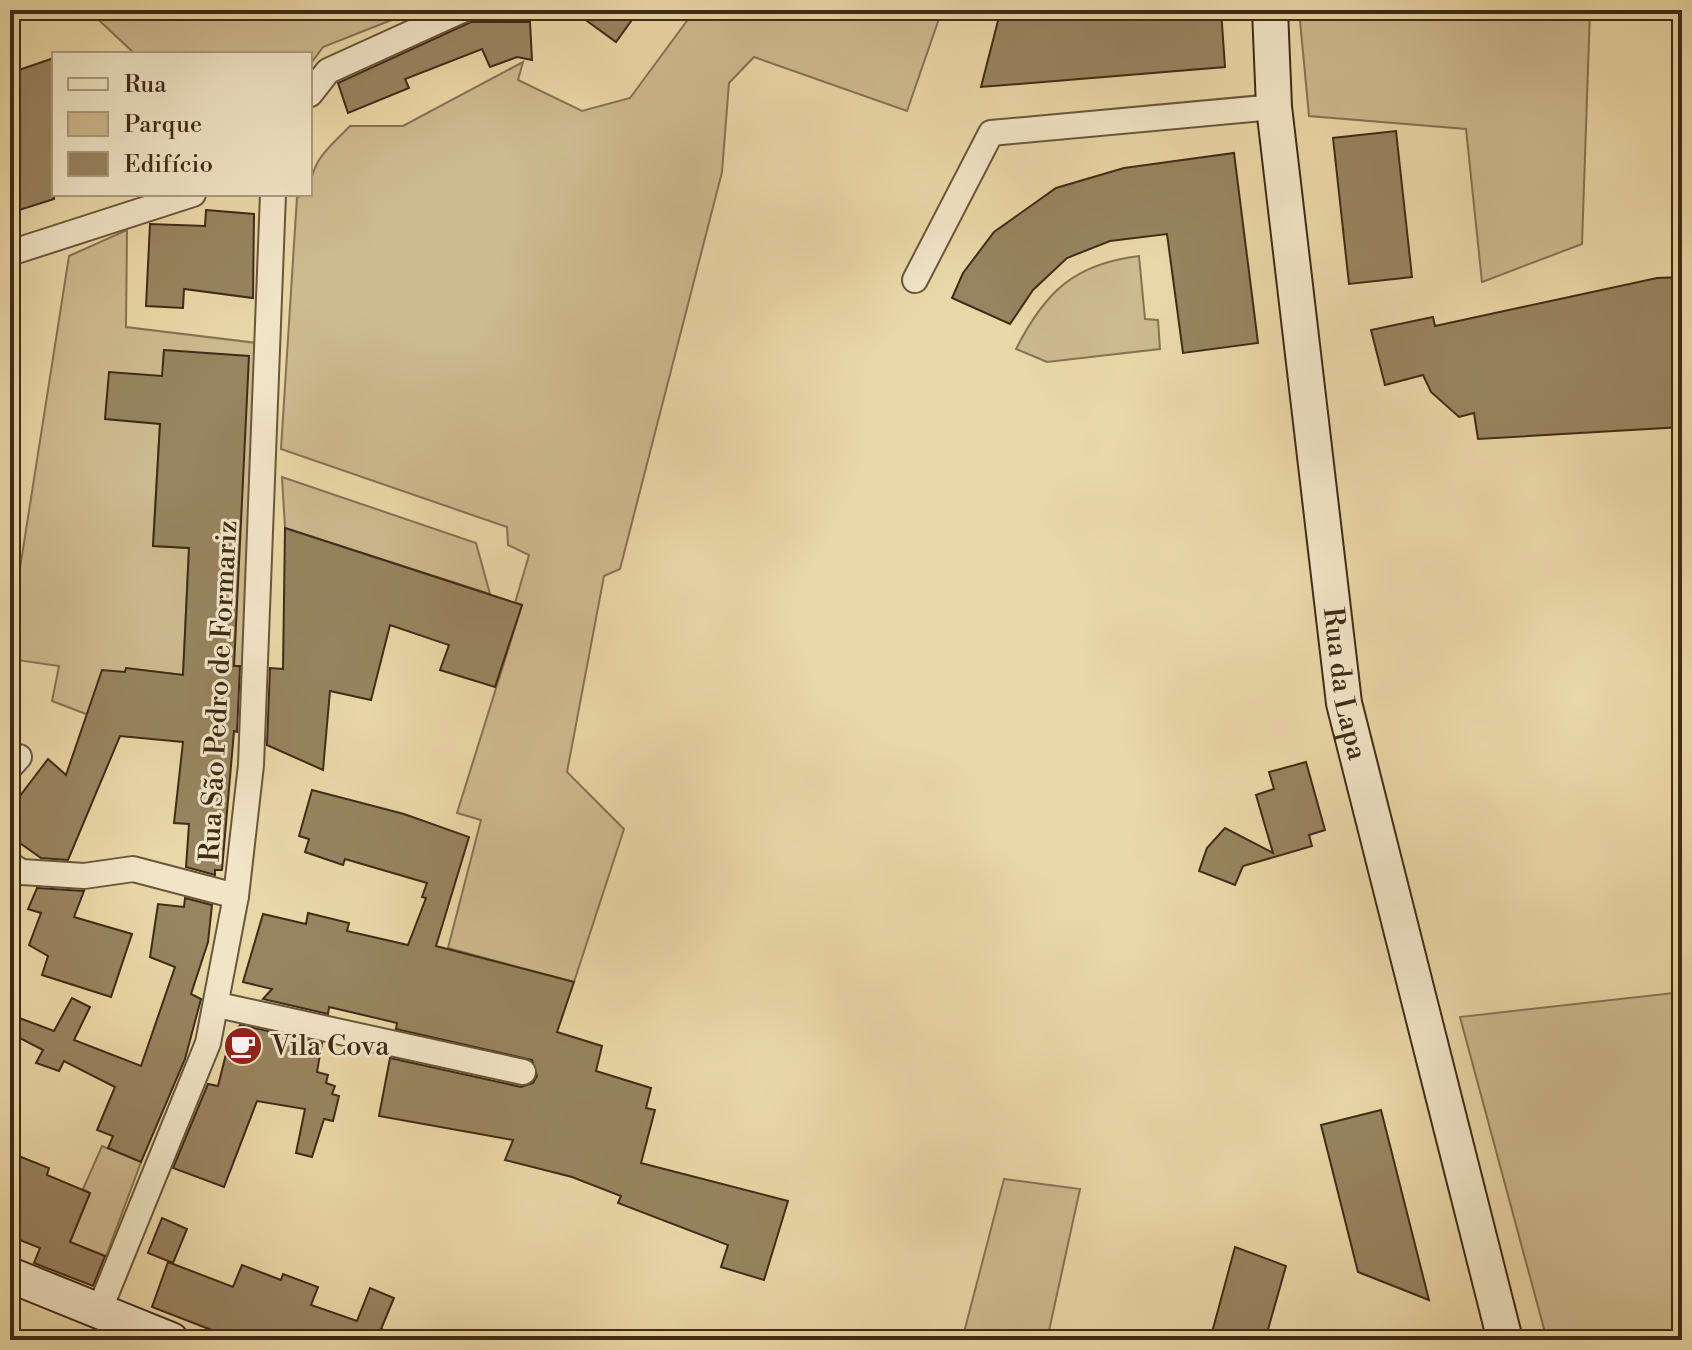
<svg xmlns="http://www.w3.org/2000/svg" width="1692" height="1350" font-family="'Libre Bodoni',serif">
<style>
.green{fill:#cdba8e;stroke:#867252;stroke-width:2}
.building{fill:#988461;stroke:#402b16;stroke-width:2}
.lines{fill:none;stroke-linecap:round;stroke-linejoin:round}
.minor-casing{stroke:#6a563a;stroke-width:28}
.secondary-casing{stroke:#402b16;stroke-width:38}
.minor{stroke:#f1e5c6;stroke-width:24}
.secondary{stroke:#f1e5c6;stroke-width:34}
.labels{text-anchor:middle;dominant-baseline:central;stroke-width:6;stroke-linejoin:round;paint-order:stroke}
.street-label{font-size:28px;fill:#402b16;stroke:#f1e5c6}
.poi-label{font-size:28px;fill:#402b16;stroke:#f1e5c6;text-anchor:start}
</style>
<rect width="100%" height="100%" fill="#ead7a7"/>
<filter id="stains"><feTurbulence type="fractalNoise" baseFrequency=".0025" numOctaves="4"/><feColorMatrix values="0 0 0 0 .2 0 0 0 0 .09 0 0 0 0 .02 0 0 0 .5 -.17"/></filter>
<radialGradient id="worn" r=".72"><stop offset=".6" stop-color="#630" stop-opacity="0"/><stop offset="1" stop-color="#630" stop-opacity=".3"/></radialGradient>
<g class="green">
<path d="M88,10H417L323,47L310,65V54H135Z"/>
<path d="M695,10L706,15L710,10H942L907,111L754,57L729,83L722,172L620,569L604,576L567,772L624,829L574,982L448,948L481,820L457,813L522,605L515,603L529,555L508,545L507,527L281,449L297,197L310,194C310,160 328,149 350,126H403L523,62L518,80L582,111L630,98Z"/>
<path d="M1299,10H1590L1582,244L1482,282L1466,129L1309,116Z"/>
<path d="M127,230L126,327L257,343L243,678H233L164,351L153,546L189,548L183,675L126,668L118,726L52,701L59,666L10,659V632L69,256Z"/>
<path d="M1139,256L1145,319L1158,320L1160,349L1047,362L1016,349C1045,292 1074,264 1139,256Z"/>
<path d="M282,477L476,543L490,594L285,528Z"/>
<path d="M1682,992V1340H1547L1460,1017Z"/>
<path d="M102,1146L141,1162L106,1256L70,1242L90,1193L83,1189Z"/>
<path d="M1004,1179L1080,1189L1047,1340H962Z"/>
</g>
<g class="building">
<path d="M572,10H639L616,42Z"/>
<path d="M1094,10H1221L1225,67L981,87L999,17Z"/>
<path d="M471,22H530L532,60L517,57L490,67L482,49L405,79L409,88L348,113L338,83Z"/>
<path d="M54,58V199L10,213V73Z"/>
<path d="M1396,131L1412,277L1349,284L1333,138Z"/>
<path d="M1234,153L1258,343L1183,353L1167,234L1110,241L1067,258L1033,290L1010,324L952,298L963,273L994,232L1056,188L1124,168Z"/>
<path d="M206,210L254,214L253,298L184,289L183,308L146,306L150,224L205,226Z"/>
<path d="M1682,277V427L1478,439L1474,413L1459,417L1431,392L1423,375L1385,385L1371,330L1433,317L1435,326L1657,278Z"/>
<path d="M164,350L249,356L234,666H240L237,732L234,731L222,870H215V875L186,867L189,824L174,823L183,742L120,736L68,860L41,858L10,836V809L48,759L66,775L102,670L125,672L126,668L183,675L189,548L153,546L160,424L105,419L109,372L162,376Z"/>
<path d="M285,528L522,605L495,687L440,670L449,645L390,625L371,700L330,691L323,770L267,745L270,668L283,669Z"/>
<path d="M1306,762L1325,830L1309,835L1312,846L1243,866L1235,885L1199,871L1207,848L1225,828L1273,853L1256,795L1274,789L1269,772Z"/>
<path d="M312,790L404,814L469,837L436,946L574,982L557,1032L602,1046L596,1071L651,1088L646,1108L655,1110L641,1163L788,1201L764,1280L721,1267L728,1245L618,1203L621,1196L572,1177L505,1160L513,1140L379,1116L390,1058L521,1087L533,1083L537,1076L532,1060L396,1029L397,1023L359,1014L329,1007L328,1014L263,999L272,989L243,982L263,914L306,924L308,913L349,923L347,931L408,945L426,898L422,897L427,883L345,859L343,865L305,852L309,839L299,836Z"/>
<path d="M37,888L84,891L74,917L132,934L111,997L42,975L48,956L29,945L41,913L28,909Z"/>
<path d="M185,898L212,905L208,942L191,994L201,999L185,1059L141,1162L108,1148L113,1136L97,1130L115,1087L64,1061L59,1071L36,1063L43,1050L10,1033V1025L14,1016L54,1031L72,998L90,1007L74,1040L141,1066L175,967L150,957L158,904L184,907Z"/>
<path d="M240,1025L322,1043L317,1072L328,1075L326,1083L335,1086L332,1094L339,1096L333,1121L324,1119L312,1157L296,1153L305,1109L257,1101L224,1187L173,1168L208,1084L218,1086L230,1038Z"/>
<path d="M1381,1110L1429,1300L1358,1272L1321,1125Z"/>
<path d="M21,1157L49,1168L47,1175L90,1193L70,1242L105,1256L93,1286L34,1263L40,1248L10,1236V1185Z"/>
<path d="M162,1218L187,1229L173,1263L148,1253Z"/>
<path d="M1235,1247L1286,1266L1265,1340H1210Z"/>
<path d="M168,1262L233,1287L242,1265L281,1280L283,1274L318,1287L311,1305L357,1321L370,1288L394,1298L381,1329L401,1336L400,1340H244L209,1329L152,1307Z"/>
</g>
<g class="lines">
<defs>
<g id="minor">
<path d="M310,94L328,71L462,10"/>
<path d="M10,253L193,194"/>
<path d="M915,280L991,133L1274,107"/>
<path d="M10,767L19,757"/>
<path d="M10,865L22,872L84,876L133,869L236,896"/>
<path d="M218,1005L523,1072"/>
<path d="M99,1311L208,1043L236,896L251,765L273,194"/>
</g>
<g id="secondary">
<path id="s1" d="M1270,10L1274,107L1344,703L1505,1340"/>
<path d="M10,1275L171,1340"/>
</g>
</defs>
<use href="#minor" class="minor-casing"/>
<use href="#secondary" class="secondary-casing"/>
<use href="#minor" class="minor"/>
<use href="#secondary" class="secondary"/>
</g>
<defs>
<symbol id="cafe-disc" viewBox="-11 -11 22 22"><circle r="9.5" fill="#8f2418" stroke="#f1e5c6"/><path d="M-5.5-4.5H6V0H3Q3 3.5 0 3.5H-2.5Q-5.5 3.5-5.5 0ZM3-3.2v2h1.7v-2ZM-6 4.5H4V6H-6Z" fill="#fff"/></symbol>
</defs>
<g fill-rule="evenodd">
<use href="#cafe-disc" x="221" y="1024" width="44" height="44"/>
</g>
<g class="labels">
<g class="street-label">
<text stroke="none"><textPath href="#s1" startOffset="678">Rua da Lapa</textPath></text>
<text transform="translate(219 691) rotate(-87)">Rua São Pedro de Formariz</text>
</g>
<g class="poi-label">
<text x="271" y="1046">Vila Cova</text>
</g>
</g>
<rect width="1692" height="1350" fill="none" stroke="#ead7a7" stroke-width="40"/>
<rect x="12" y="12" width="1668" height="1326" fill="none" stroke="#402b16" stroke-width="4"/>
<rect x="20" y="20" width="1652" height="1310" fill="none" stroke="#402b16" stroke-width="2"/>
<rect x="52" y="52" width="260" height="144" fill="#f1e5c6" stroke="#aa9b80" stroke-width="2"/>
<rect x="68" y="78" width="40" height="12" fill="#f1e5c6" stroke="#aa9b80" stroke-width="2"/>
<text x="124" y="92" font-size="24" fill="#402b16">Rua</text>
<rect x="68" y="112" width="40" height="24" fill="#cdba8e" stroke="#aa9b80" stroke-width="2"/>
<text x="124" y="132" font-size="24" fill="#402b16">Parque</text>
<rect x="68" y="152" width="40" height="24" fill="#988461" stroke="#aa9b80" stroke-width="2"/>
<text x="124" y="172" font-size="24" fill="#402b16">Edifício</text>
<rect width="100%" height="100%" filter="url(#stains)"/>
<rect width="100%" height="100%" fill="url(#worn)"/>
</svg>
